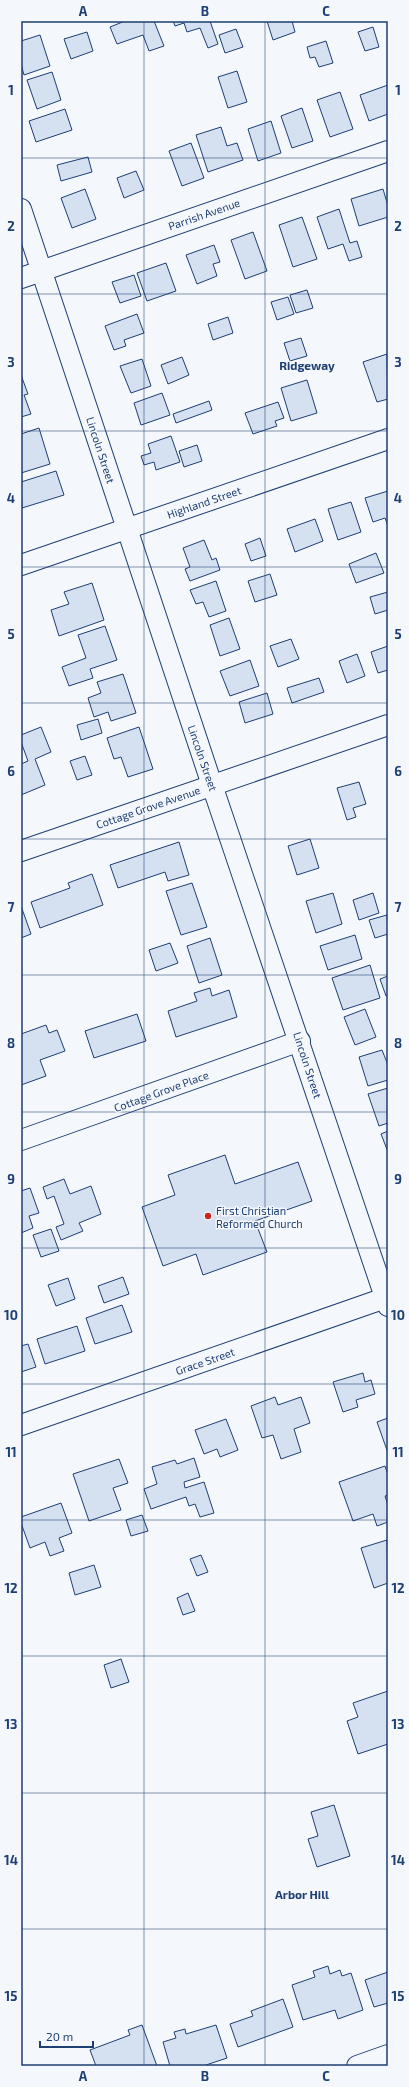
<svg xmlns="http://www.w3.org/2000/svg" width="409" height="2087" font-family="'Exo 2',sans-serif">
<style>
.building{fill:#d5e0f0;stroke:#1d3f73}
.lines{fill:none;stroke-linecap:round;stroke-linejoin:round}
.minor-casing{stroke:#1d3f73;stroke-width:22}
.minor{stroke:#f4f7fb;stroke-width:20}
.grid{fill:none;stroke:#1d3f73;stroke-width:1;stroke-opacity:0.55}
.poi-dot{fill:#c62828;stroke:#f4f7fb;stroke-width:1.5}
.labels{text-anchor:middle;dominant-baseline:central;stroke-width:3;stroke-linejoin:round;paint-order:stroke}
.street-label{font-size:11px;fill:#1d3f73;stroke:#f4f7fb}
.poi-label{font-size:11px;fill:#1d3f73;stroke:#f4f7fb;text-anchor:start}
.neighbourhood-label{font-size:12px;font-weight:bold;fill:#1d3f73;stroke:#f4f7fb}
.neatline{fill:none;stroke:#1d3f73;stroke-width:1.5}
.grid-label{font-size:13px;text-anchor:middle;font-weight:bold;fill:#1d3f73}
</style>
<rect width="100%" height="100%" fill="#f4f7fb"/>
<g class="building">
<path d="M125,21H154L164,46L149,51L143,35L117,44L110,27Z"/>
<path d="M173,21H210L218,44L208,48L200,28L187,32L184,23L175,26Z"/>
<path d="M267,21H292L295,32L273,40Z"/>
<path d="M373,27L379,47L365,51L358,32Z"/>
<path d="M236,29L243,47L225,53L219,35Z"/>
<path d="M87,32L93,51L71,59L64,39Z"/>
<path d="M40,35L50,66L24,75L21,64V41Z"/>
<path d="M326,41L333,63L319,67L315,57L310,58L307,47Z"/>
<path d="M237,71L247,102L228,108L218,77Z"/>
<path d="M52,72L61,100L37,109L27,80Z"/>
<path d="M388,85V114L369,121L360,95Z"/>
<path d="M340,92L353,129L330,137L317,100Z"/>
<path d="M302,108L313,141L292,148L281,116Z"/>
<path d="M65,109L72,130L36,142L29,121Z"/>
<path d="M271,121L281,153L258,161L248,129Z"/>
<path d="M221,127L227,146L237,143L243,160L208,172L196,135Z"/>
<path d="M191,143L204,178L182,186L169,151Z"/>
<path d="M88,157L92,172L61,181L57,165Z"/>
<path d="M136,171L144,190L124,198L117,178Z"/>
<path d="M85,189L96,219L72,228L61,198Z"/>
<path d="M383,189L388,206V217L359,226L351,199Z"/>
<path d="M339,209L350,243L357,241L362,257L349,261L343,244L328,249L317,217Z"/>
<path d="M302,217L317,259L293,267L279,225Z"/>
<path d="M253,232L267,271L245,279L231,240Z"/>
<path d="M214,245L220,262L213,264L217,276L197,284L186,255Z"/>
<path d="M166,263L176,291L147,301L137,273Z"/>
<path d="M134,275L141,296L120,303L112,282Z"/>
<path d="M307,290L313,308L296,313L290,295Z"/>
<path d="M288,297L294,314L277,320L271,302Z"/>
<path d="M137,314L144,333L124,340L126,346L114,350L105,326Z"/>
<path d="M228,317L233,333L213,340L208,324Z"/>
<path d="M301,338L307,356L290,361L284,343Z"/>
<path d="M387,354L388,399L377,402L363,362Z"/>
<path d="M182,357L189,375L168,384L161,365Z"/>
<path d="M142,359L151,386L131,393L120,366Z"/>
<path d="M21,375L28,394L24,395L31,414L21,417Z"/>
<path d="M307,380L317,413L291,421L281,388Z"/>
<path d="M162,393L170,415L141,425L134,403Z"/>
<path d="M209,401L212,410L176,423L173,414Z"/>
<path d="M278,402L284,418L275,421L277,426L253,434L245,413Z"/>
<path d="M39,428L50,464L21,473V434Z"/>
<path d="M171,436L180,462L156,470L154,462L144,465L141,456L151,453L148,444Z"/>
<path d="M197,445L202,461L184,467L179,451Z"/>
<path d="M56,471L64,495L22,508L21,482Z"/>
<path d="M388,491V526L385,518L373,522L365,498Z"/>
<path d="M351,502L361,532L338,540L328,509Z"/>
<path d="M315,519L323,541L295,552L287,529Z"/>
<path d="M260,538L266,556L251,561L245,544Z"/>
<path d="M204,540L212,560L216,558L220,570L190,581L185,569L190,567L183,548Z"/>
<path d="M376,553L384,573L356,583L349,564Z"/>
<path d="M270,574L277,595L255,602L248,581Z"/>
<path d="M216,581L226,611L209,617L203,602L196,604L190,590Z"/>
<path d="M92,583L104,620L59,636L51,610L69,604L64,592Z"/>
<path d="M388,592V610L375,614L370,597Z"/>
<path d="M229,618L240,649L220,656L210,625Z"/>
<path d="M105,626L117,660L90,669L93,678L69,686L62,667L86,658L78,635Z"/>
<path d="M291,639L299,659L278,667L270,646Z"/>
<path d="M388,646V670L378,673L371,652Z"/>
<path d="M357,654L365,676L347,683L339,661Z"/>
<path d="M250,660L259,686L230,696L220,671Z"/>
<path d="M123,674L136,713L111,721L108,712L94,717L88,698L101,693L97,682Z"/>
<path d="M319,678L324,692L292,703L287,688Z"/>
<path d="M267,693L273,714L245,723L239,702Z"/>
<path d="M98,719L102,733L81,740L77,725Z"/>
<path d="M41,727L51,752L35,759L45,785L21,795V764L28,761L21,742V735Z"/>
<path d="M139,727L153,769L128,777L121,757L114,759L107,738Z"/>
<path d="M85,756L92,775L77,780L70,761Z"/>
<path d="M359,782L366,804L353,808L356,817L347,820L337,788Z"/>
<path d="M310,839L319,868L297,875L288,846Z"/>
<path d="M179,842L189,875L168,881L165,872L118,888L110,865Z"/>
<path d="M92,874L103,905L40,928L31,902L70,888L68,883Z"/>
<path d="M192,883L207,927L181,935L166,891Z"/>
<path d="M333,893L342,924L316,933L306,901Z"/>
<path d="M373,893L379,913L359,920L353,900Z"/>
<path d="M21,906L31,934L21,938Z"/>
<path d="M387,915L388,934L375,938L369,920Z"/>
<path d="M355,935L362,959L328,970L320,946Z"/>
<path d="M210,938L222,975L199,983L187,946Z"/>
<path d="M170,943L178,963L156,971L149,950Z"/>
<path d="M370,965L380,998L343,1010L332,978Z"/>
<path d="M388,976V995L386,996L380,979Z"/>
<path d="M210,988L212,996L229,990L237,1017L176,1037L168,1011L197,1001L194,993Z"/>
<path d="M365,1009L376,1037L355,1045L344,1017Z"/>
<path d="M137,1014L146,1041L94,1058L85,1031Z"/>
<path d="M46,1025L49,1033L57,1030L65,1051L40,1060L46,1076L21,1085V1034Z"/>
<path d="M382,1050L388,1065V1080L368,1086L359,1057Z"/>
<path d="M388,1088V1123L379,1126L368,1094Z"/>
<path d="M388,1131V1152L381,1134Z"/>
<path d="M225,1155L235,1184L298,1162L312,1201L255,1221L267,1252L203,1275L196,1254L163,1266L142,1207L175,1195L168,1175Z"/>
<path d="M64,1179L70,1194L91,1186L101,1214L79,1223L83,1231L61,1240L56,1227L64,1224L54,1196L47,1199L43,1187Z"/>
<path d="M30,1188L39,1213L29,1216L33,1228L21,1233V1191Z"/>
<path d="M51,1229L59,1251L41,1257L33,1235Z"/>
<path d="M123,1277L129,1294L104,1303L98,1286Z"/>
<path d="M68,1278L75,1299L56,1306L48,1285Z"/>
<path d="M122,1305L132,1332L95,1344L86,1318Z"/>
<path d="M77,1326L85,1351L45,1364L37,1339Z"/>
<path d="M28,1344L36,1367L21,1372V1346Z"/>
<path d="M363,1373L365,1382L371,1380L375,1394L356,1400L358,1407L343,1412L333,1382Z"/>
<path d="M275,1397L278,1405L301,1397L310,1423L294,1429L301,1452L281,1459L273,1435L262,1438L251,1406Z"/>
<path d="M388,1418V1453L377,1422Z"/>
<path d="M226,1419L238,1450L220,1457L217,1449L204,1454L195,1430Z"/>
<path d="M194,1458L200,1477L184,1482L185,1488L204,1482L214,1513L200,1517L195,1504L189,1506L186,1497L151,1509L144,1489L157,1484L152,1467L175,1460L177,1464Z"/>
<path d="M119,1459L128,1483L113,1488L121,1510L89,1521L73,1474Z"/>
<path d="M385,1466L388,1475V1495L385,1496L388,1505V1522L377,1526L373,1514L353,1521L339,1482Z"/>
<path d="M61,1503L72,1533L59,1538L64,1551L50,1556L45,1542L30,1548L21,1523V1517Z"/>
<path d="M142,1515L148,1531L131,1536L126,1520Z"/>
<path d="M387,1540L388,1583L374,1588L361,1548Z"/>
<path d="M201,1555L208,1572L197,1576L190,1559Z"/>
<path d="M94,1565L101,1587L75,1595L69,1573Z"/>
<path d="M188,1593L195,1611L183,1615L177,1598Z"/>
<path d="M121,1659L129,1682L111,1688L104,1665Z"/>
<path d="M388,1691V1744L358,1754L347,1721L358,1717L353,1703Z"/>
<path d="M334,1805L350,1856L317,1867L308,1839L318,1836L311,1812Z"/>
<path d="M328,1966L330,1974L340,1970L342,1976L351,1973L363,2010L338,2019L335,2010L303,2020L292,1985L315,1977L313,1971Z"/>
<path d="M388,1972V2003L374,2007L365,1980Z"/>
<path d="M283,1999L293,2027L238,2047L230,2024L253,2016L251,2011Z"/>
<path d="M142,2025L157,2066H96L90,2050L130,2035L128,2030Z"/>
<path d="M216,2025L227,2058L203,2066H170L163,2042L176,2038L174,2032L185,2029L186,2034Z"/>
</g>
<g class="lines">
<defs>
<g id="minor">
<path d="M21,209L212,785L388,1306"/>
<path d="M21,278L388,151"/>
<path d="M21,565L388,439"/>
<path d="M21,851L388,725"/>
<path d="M21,1140L300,1041"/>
<path d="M21,1425L388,1297"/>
<path d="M357,2066L388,2055"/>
</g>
</defs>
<use href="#minor" class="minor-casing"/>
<use href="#minor" class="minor"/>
</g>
<path class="grid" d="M144,21V2066M265,21V2066M21,158H388M21,294H388M21,431H388M21,567H388M21,703H388M21,839H388M21,975H388M21,1112H388M21,1248H388M21,1384H388M21,1520H388M21,1656H388M21,1793H388M21,1929H388"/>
<circle class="poi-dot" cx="208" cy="1216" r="4"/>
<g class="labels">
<g class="street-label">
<text transform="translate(204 214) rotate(-19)">Parrish Avenue</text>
<text transform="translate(101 450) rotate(72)">Lincoln Street</text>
<text transform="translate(204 502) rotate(-19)">Highland Street</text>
<text transform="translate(203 758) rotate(71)">Lincoln Street</text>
<text transform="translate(148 807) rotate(-19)">Cottage Grove Avenue</text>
<text transform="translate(308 1065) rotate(72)">Lincoln Street</text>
<text transform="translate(161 1091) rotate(-20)">Cottage Grove Place</text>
<text transform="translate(205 1361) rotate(-19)">Grace Street</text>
</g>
<g class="poi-label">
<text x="216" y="1210">First Christian<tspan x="216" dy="13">Reformed Church</tspan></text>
</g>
<g class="neighbourhood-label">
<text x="307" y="365">Ridgeway</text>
<text x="302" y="1894">Arbor Hill</text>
</g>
</g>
<rect width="409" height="2087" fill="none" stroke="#f4f7fb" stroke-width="44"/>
<path d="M40 2041v6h53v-6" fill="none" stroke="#1d3f73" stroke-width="2"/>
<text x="46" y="2041" font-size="12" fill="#1d3f73" stroke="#f4f7fb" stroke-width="3" paint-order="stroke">20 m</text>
<rect x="22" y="22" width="365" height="2043" class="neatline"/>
<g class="grid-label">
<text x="83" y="16">A</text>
<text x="205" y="16">B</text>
<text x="326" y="16">C</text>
<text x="11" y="95">1</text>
<text x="398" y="95">1</text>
<text x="11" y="231">2</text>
<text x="398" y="231">2</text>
<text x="11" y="367">3</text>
<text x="398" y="367">3</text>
<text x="11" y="503">4</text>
<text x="398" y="503">4</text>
<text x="11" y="639">5</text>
<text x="398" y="639">5</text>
<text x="11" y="776">6</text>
<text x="398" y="776">6</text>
<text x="11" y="912">7</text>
<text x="398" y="912">7</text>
<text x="11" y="1048">8</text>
<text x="398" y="1048">8</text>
<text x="11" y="1184">9</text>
<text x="398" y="1184">9</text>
<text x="11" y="1320">10</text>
<text x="398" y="1320">10</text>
<text x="11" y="1457">11</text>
<text x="398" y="1457">11</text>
<text x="11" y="1593">12</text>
<text x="398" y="1593">12</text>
<text x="11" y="1729">13</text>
<text x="398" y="1729">13</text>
<text x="11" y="1865">14</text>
<text x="398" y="1865">14</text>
<text x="11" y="2001">15</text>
<text x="398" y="2001">15</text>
<text x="83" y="2081">A</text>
<text x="205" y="2081">B</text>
<text x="326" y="2081">C</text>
</g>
</svg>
